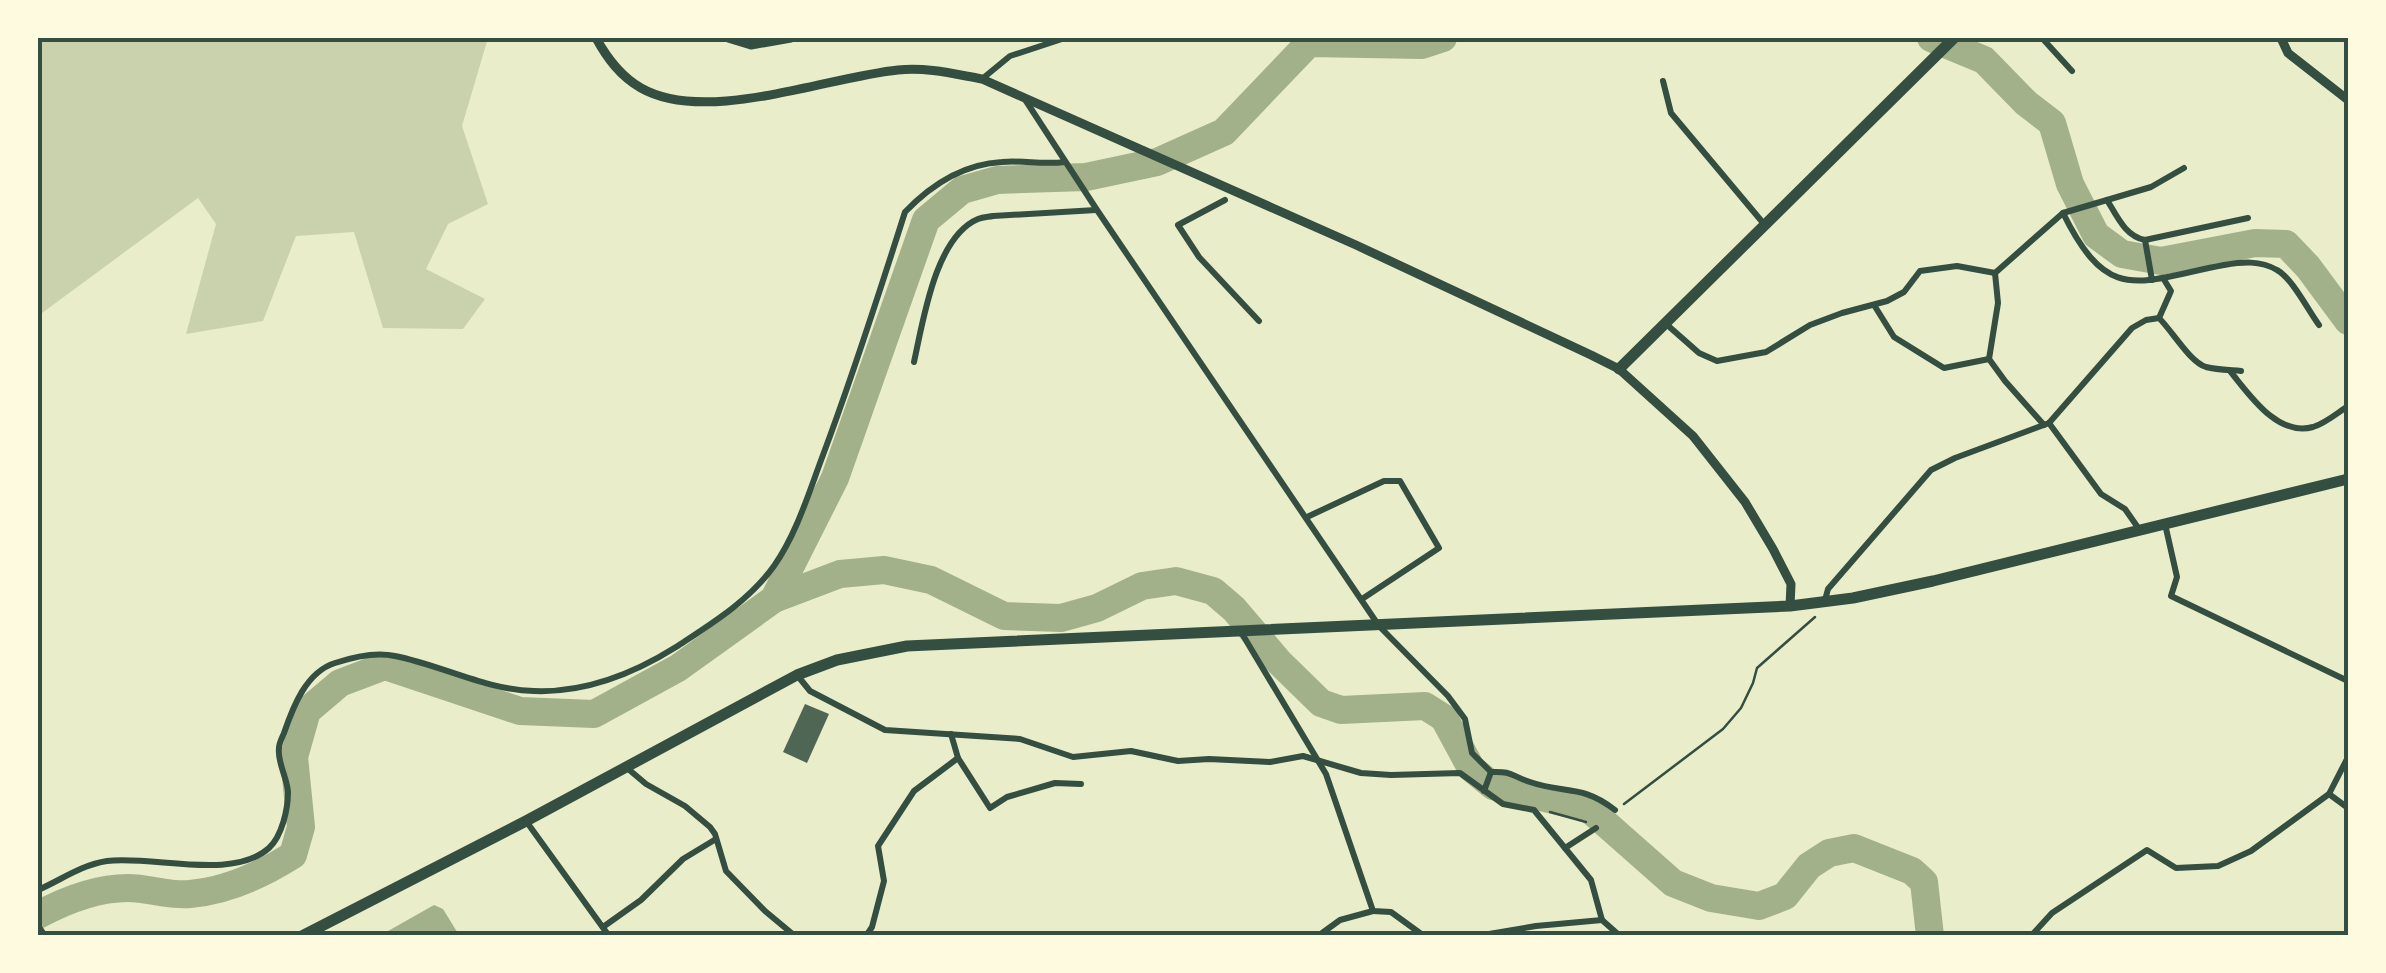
<svg xmlns="http://www.w3.org/2000/svg" width="2386" height="973" font-family="'Exo 2',sans-serif">
<style>
.green{fill:#cad2ad}
.water{fill:#a3b18a}
.lines{fill:none;stroke-linecap:round;stroke-linejoin:round}
.river{stroke:#a3b18a;stroke-width:28}
.building{fill:#4f6655}
.path{stroke:#344e41;stroke-width:2.5}
.minor{stroke:#344e41;stroke-width:6}
.tertiary{stroke:#344e41;stroke-width:9}
.primary{stroke:#344e41;stroke-width:11}
.neatline{fill:none;stroke:#344e41;stroke-width:4}
</style>
<rect width="100%" height="100%" fill="#e9edc9"/>
<path class="green" d="M38,38H488L462,126L488,204L448,224L426,269L485,299L463,329L383,328L354,232L296,236L263,321L186,334L216,224L198,198L38,316Z"/>
<path class="water" d="M434,905L443,909L459,935H381Z"/>
<g class="lines">
<g class="river">
<path d="M1931,38L1984,60L2026,103L2052,123L2070,184L2096,235L2122,254L2161,261L2255,243L2286,244L2308,267L2348,321"/>
<path d="M774,599L840,574L884,570L931,580L1004,616L1061,618L1097,608L1142,586L1176,581L1213,591L1234,609L1279,662L1321,703L1341,710L1425,706L1444,718L1471,768L1493,786L1588,808L1673,883L1711,898L1759,906L1785,896L1809,866L1829,853L1854,848L1912,871L1924,882L1930,936"/>
<path d="M38,915C64,901 97,888 128,888C149,888 169,896 190,894C227,891 263,874 293,855L301,827L294,757L307,711L340,683L385,666L520,711L594,714L678,668L774,599L835,478L926,220L962,190L997,180L1086,177L1157,162L1224,132L1309,43L1422,45L1443,38"/>
</g>
</g>
<path class="building" d="M805,704L829,714L807,763L783,752Z"/>
<g class="lines">
<g class="path">
<path d="M1624,804L1723,729L1741,708L1753,683L1757,668L1815,617"/>
<path d="M1550,812L1586,822"/>
</g>
<g class="minor">
<path d="M2042,38L2072,71"/>
<path d="M982,79L1010,56L1065,38"/>
<path d="M1663,81L1671,113L1764,224"/>
<path d="M1026,101L1097,210L1379,626L1448,696L1465,719L1472,753L1491,772C1513,771 1511,776 1530,782C1564,794 1582,784 1615,810"/>
<path d="M1225,200L1178,225L1199,257L1259,321"/>
<path d="M2107,200C2117,216 2125,236 2145,240L2248,218"/>
<path d="M2063,213C2109,306 2138,281 2224,265C2242,262 2260,260 2277,270C2292,278 2308,310 2319,325"/>
<path d="M2145,240L2152,280"/>
<path d="M1874,305L1894,337L1944,368L1989,359L2005,381L2044,425"/>
<path d="M2159,318L2171,291L2163,278"/>
<path d="M1665,323L1699,353L1717,361L1766,352L1810,325L1842,313L1887,301L1904,292L1920,271L1957,266L1995,273"/>
<path d="M1989,359L1998,303L1995,273L2063,213L2151,187L2184,168"/>
<path d="M914,362C923,322 935,237 978,219C983,217 988,217 993,216L1096,210"/>
<path d="M2230,371C2249,394 2277,437 2313,427C2326,423 2337,413 2348,406"/>
<path d="M2049,423L2101,494L2125,509L2139,529"/>
<path d="M1307,517L1384,481H1400L1439,548L1362,599"/>
<path d="M2165,524L2177,577L2171,596L2348,681"/>
<path d="M1825,600L1828,589L1931,470L1955,458L2049,423L2132,328L2146,320L2159,318C2173,332 2190,362 2206,367C2217,370 2230,370 2241,371"/>
<path d="M1241,632L1326,774L1373,911L1391,912L1424,936"/>
<path d="M797,675L810,691L885,730L1020,739L1073,757L1131,751L1178,761L1209,759L1270,762L1303,756L1361,773L1391,775L1460,773L1503,804L1534,810L1591,880L1602,920L1620,936"/>
<path d="M951,734L958,758L990,808L1007,797L1055,783L1081,784"/>
<path d="M627,768L646,784L685,806L710,827L715,834L726,871L765,911L795,936"/>
<path d="M1484,791L1491,772"/>
<path d="M2329,794L2348,808"/>
<path d="M526,821L609,936"/>
<path d="M1565,848L1596,828"/>
<path d="M38,890C61,880 81,865 107,861C153,855 232,881 269,848C282,836 288,809 288,792C287,777 277,762 279,748C279,743 282,738 284,733C293,707 306,672 335,663C353,657 377,652 395,656C441,665 486,690 534,691C585,693 633,674 676,647C711,624 749,601 774,566C797,533 809,492 823,455C853,375 879,294 905,212C931,185 963,164 1002,162C1024,160 1042,165 1065,162"/>
<path d="M603,927L641,900L683,859L716,839"/>
<path d="M866,936L872,927L884,881L878,846L914,791L958,758"/>
<path d="M1268,936H1271"/>
<path d="M1318,936L1340,920L1373,911"/>
<path d="M1477,936L1536,926L1602,920"/>
<path d="M2031,936L2052,913L2147,850L2176,868L2218,866L2251,851L2329,794L2348,757"/>
</g>
<g class="tertiary">
<path d="M596,38C607,58 620,76 641,88C706,125 827,77 898,70C927,67 954,74 982,79L1356,245L1591,355L1619,369L1693,436L1745,502L1773,549L1791,584L1790,606"/>
<path d="M728,38L751,45L791,38"/>
<path d="M2281,38L2288,53L2348,100"/>
</g>
<g class="primary">
<path d="M1619,369L1954,38"/>
<path d="M38,930L42,936"/>
<path d="M302,936L526,821L797,675L837,660L907,646L1790,606L1853,598L1933,581L2348,479"/>
</g>
</g>
<rect width="2386" height="973" fill="none" stroke="#fefae0" stroke-width="80"/>
<rect x="40" y="40" width="2306" height="893" class="neatline"/>
</svg>
